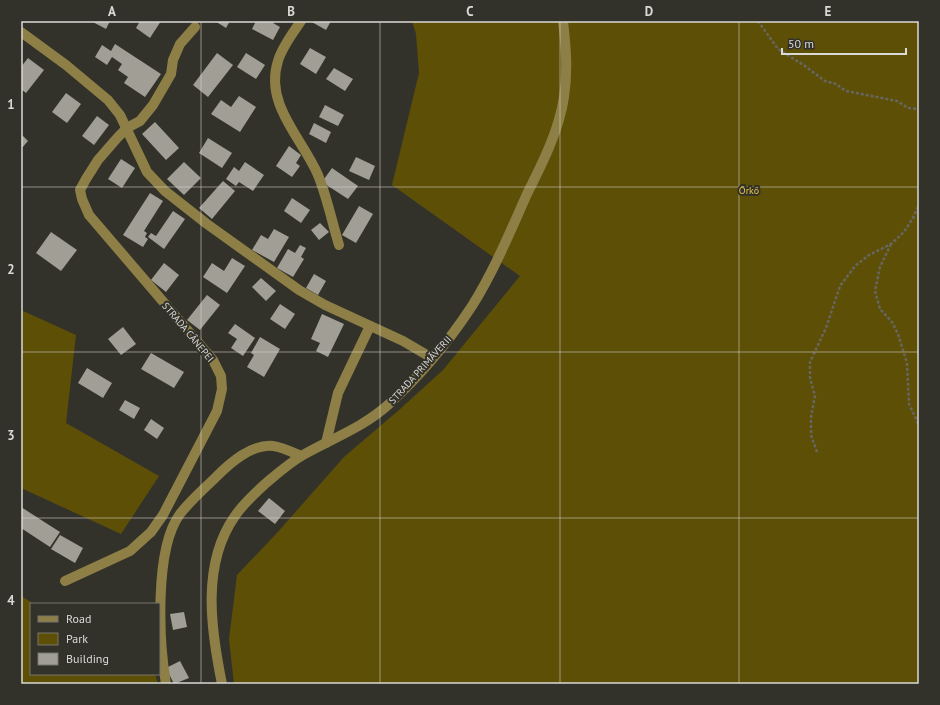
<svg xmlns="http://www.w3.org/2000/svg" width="940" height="705" font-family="'PT Sans',sans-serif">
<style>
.green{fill:#5e4f06}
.building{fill:#a09e95}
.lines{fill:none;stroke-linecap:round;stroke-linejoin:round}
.path{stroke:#676660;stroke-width:2.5;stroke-dasharray:3 2;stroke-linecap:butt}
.minor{stroke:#8e7f46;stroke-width:10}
.grid{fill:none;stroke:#dad9d5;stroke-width:1;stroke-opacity:0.55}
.labels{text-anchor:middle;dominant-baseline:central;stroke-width:4;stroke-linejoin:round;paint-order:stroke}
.park-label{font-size:10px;fill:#e4c748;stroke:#33322a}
.street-label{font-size:10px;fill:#dad9d5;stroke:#33322a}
.neatline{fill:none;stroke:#dad9d5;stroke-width:1.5}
.grid-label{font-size:13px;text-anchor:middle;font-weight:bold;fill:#dad9d5}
</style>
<rect width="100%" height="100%" fill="#33322a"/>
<g class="green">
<path d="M412,21H919V684H234L229,639L237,575L276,534L344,457L399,410L443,370L520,276L392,185L419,73L416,34Z"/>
<path d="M21,310L76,335L66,423L159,476L121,534L21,488Z"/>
<path d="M21,596L34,604H31V674H155L158,684H21Z"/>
</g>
<g class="building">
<path d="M91,21H110L106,29Z"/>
<path d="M140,21H161L150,38L136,28Z"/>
<path d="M215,21H230L226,28Z"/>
<path d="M256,21H274L273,23L280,27L273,40L252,29Z"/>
<path d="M310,21H331L326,30Z"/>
<path d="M115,44L161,74L145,97L124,83L128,77L118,70L122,64L112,57L107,65L95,57L102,45L111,51Z"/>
<path d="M310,48L326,57L316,74L300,64Z"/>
<path d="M217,53L233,65L208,97L193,85Z"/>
<path d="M246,53L265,65L256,79L237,67Z"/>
<path d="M28,58L44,70L26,93L21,89V67Z"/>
<path d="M334,68L353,79L345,91L326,79Z"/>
<path d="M66,93L81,104L67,123L52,112Z"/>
<path d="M239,96L256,107L240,132L211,114L221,100L231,107Z"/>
<path d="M325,105L344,115L338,126L319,117Z"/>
<path d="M97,116L109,125L94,145L82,136Z"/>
<path d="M155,122L179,148L166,160L142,134Z"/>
<path d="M314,123L331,132L326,143L309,134Z"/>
<path d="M21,134L28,141L21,149Z"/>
<path d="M208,138L232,153L222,168L199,153Z"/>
<path d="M289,146L301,155L296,163L300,166L292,177L276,166Z"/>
<path d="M356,157L375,166L369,180L349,171Z"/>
<path d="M121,159L135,168L122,188L108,179Z"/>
<path d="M184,162L201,178L184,195L167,179Z"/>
<path d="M245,162L264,175L253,191L239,182L236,186L226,179L234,167L239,171Z"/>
<path d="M332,168L358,186L348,199L322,182Z"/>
<path d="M223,181L235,191L212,219L199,208Z"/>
<path d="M150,193L163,201L144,231L147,233L145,237L148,239L143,247L123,235Z"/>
<path d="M292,198L310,210L301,223L284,211Z"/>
<path d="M359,206L373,214L356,243L342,235Z"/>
<path d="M173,211L185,219L164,249L148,237L151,233L156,236Z"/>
<path d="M320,223L329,232L319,240L311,230Z"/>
<path d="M274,229L289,237L274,262L252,250L261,235L268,239Z"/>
<path d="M51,232L77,250L61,271L36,253Z"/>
<path d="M300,245L306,248L301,257L304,259L293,277L277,268L288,249L295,253Z"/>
<path d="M232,258L245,266L227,293L203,277L212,263L224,271Z"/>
<path d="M164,263L179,275L166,292L151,280Z"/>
<path d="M314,274L326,281L318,295L306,288Z"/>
<path d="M261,278L276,291L266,301L252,287Z"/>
<path d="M207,295L220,305L200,330L187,320Z"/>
<path d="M280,304L295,314L285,329L270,319Z"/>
<path d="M322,314L344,324L328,357L316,351L320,343L311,339Z"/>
<path d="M235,324L255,338L243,356L231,348L237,339L228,333Z"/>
<path d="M123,327L136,344L121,355L108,339Z"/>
<path d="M260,337L280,349L264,377L247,367L254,355L251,353Z"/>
<path d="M151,353L184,372L174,388L141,369Z"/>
<path d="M87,368L112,383L103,398L78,383Z"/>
<path d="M125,400L140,408L134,419L119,410Z"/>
<path d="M151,419L164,428L157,439L144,430Z"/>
<path d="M269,498L285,511L275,524L258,511Z"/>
<path d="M21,507L60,532L50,547L21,528Z"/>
<path d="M60,535L83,548L75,563L51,549Z"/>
<path d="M184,612L187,627L173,630L170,614Z"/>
<path d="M180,661L189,678L174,684L166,668Z"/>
</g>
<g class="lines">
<g class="path">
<path d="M758,21L778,49L805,66L825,81L836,84L846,91L897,101L908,108L919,109"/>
<path d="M891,244L880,267L875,291L880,309L892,322L898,334L907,363L909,404L919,425"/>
<path d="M817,452L811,435V417L815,396L810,378V362L826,328L840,286L855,266L869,255L891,244L904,232L913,218L919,205"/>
</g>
<g class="minor">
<path d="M301,21C293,33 282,47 278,61C264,104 302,138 318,175C327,197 332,222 339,245"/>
<path d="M21,32L66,65L108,100L120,115L147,172L165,191L207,224L299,290L325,305L403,341L432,358"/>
<path d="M326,443L338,393L370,326"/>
<path d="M65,581L130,551L151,532L163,515L217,411L222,389L221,376L213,360L89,215L82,199L80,190L86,179L98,160L118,137L127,128L140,121L153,105L171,74L173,60L180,44L195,27"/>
<path d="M166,684C159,643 154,549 180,514C190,501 204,489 216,477C230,463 251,444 273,446C282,447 292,452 301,456"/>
<path d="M222,684C211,630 201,564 235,516C243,504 254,494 265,484C277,474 289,463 303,455C333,438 364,427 389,404C420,376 449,341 472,306C494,271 510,232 527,194C542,164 559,131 564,97C568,71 566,47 563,21"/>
</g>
</g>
<path class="grid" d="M201,21V684M380,21V684M560,21V684M739,21V684M21,187H919M21,352H919M21,518H919"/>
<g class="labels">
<g class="park-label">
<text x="749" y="190">Őrkő</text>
</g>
<g class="street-label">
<text transform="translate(188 332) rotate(50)">STRADA CÂNEPEI</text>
<text transform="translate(420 370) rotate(-48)">STRADA PRIMĂVERII</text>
</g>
</g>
<rect width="940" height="705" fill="none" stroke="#33322a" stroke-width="44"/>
<rect x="30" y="603" width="130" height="72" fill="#33322a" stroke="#76756e"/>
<rect x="38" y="616" width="20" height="6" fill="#8e7f46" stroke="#76756e"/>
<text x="66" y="623" font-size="12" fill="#dad9d5">Road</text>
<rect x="38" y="633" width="20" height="12" fill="#5e4f06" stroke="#76756e"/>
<text x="66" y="643" font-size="12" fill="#dad9d5">Park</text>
<rect x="38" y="653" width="20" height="12" fill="#a09e95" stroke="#76756e"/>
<text x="66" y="663" font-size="12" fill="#dad9d5">Building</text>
<path d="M782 48v6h124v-6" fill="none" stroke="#dad9d5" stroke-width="2"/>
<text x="788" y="48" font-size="12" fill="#dad9d5" stroke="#33322a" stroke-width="3" paint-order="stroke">50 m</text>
<rect x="22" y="22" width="896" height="661" class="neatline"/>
<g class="grid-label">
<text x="112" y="16">A</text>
<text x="291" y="16">B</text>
<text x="470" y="16">C</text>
<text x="649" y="16">D</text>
<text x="828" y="16">E</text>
<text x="11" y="109">1</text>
<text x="11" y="274">2</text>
<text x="11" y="440">3</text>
<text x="11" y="605">4</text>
</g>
</svg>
